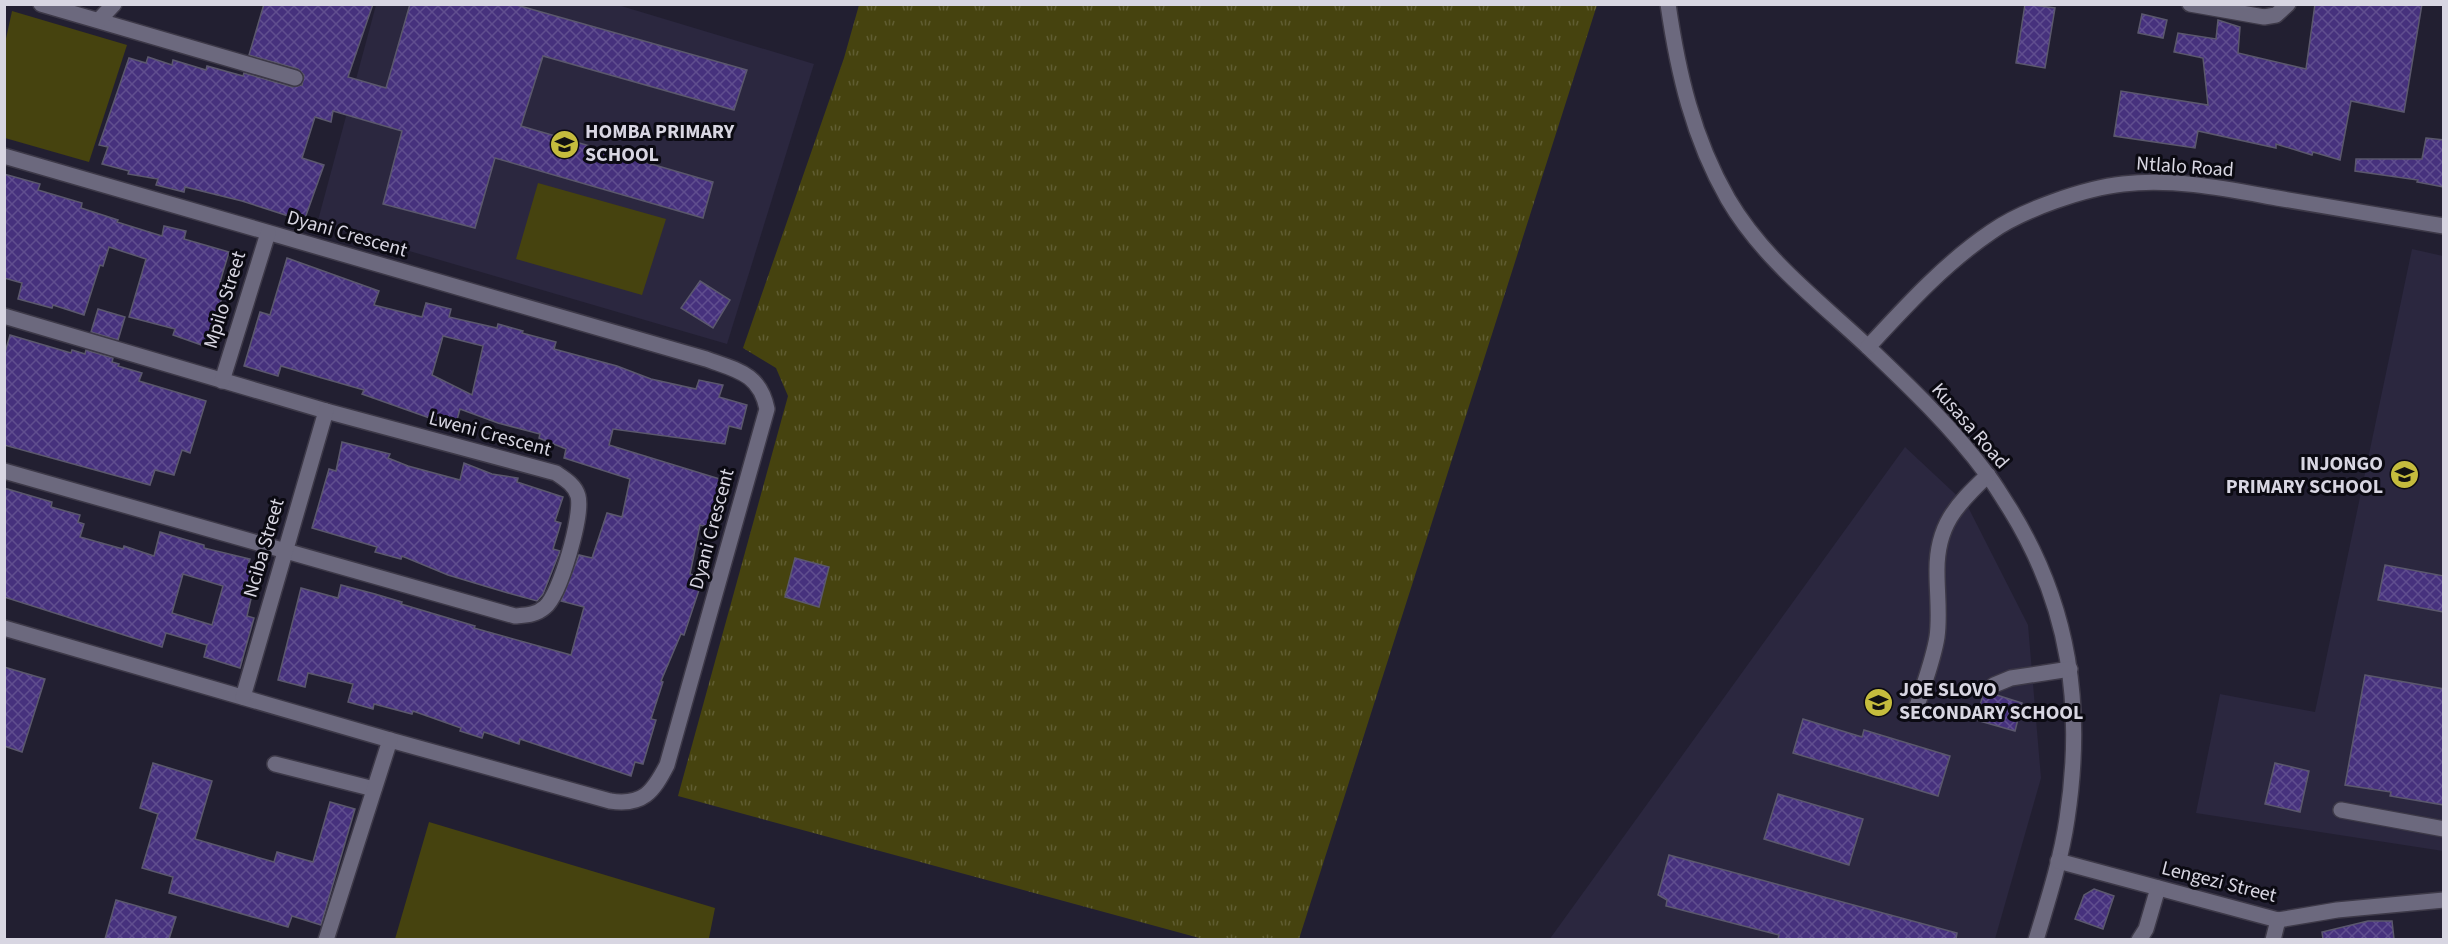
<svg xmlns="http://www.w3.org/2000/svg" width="2448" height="944" font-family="'Source Sans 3',sans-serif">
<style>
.built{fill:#2b273f}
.grass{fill:url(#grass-tufts)}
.park{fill:#46430f}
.building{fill:url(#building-cross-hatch);stroke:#5b586d;stroke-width:1.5;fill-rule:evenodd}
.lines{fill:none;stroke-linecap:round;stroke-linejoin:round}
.minor-casing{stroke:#3d3948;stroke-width:18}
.minor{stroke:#6c697e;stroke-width:15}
.labels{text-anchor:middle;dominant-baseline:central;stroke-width:6;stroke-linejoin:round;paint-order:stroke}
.poi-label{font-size:20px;font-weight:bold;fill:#d8d6e2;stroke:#0b0a12;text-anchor:start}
.street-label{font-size:20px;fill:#d8d6e2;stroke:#0b0a12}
</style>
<defs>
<pattern id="grass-tufts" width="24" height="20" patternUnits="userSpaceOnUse" patternTransform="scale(1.5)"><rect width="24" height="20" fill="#46430f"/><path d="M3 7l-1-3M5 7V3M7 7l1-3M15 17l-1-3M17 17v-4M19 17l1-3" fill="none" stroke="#605d32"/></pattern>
<pattern id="building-cross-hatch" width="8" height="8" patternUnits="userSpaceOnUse" patternTransform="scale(1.5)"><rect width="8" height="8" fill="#46317d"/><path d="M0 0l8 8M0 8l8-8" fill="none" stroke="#604e8f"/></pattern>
</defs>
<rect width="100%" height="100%" fill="#221f31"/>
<g class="built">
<path d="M376,5H618L814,64L727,344L317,224Z"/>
<path d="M2412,249L2443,256V851L2196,813L2220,694L2315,712Z"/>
<path d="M1905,447L1967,505L2028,625L2041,778L1995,939L1549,940Z"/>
</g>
<path class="grass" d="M859,5H1597L1299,939H1203L678,796L788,396L776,368L743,348L844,58Z"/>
<g class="park">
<path d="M12,11L127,45L89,162L5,138V43Z"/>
<path d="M538,183L666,219L642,295L516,259Z"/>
<path d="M429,822L715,908L709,938L712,939H395Z"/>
</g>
<g class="building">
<path d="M264,4H373L348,77L386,88L410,4H513L747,70L734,110L543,56L521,126L713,182L703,218L495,158L475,228L383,204L402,131L333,111L331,122L315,117L302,158L324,165L304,221L242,201L185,187L184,192L156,185L158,179L128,174L129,171L102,164L108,147L99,145L129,58L146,63L148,57L172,65L173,60L206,70L207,66L243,76L244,73L292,87L302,85L304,75L298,69L249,55Z"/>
<path d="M2025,4L2055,8L2045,68L2016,63Z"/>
<path d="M2315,4H2422L2404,112L2351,101L2340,160L2313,152L2312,155L2276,144V148L2198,131L2195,148L2114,136L2121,91L2208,105L2203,58L2174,52L2178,33L2216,39L2218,20L2240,27L2238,53L2306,69Z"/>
<path d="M2142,14L2167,20L2163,38L2138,33Z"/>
<path d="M2426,138L2444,140V187L2417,182L2418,180L2355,171L2356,159H2422Z"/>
<path d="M4,174L40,184L38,190L82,203L81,208L118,220L117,222L162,236L164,226L186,231L184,239L229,252L220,282L226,284L214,325L218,326L210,348L173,335L175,329L129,317L146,259L109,247L103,266L100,265L84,315L53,305L52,308L18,299L22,283L4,278Z"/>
<path d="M287,258L379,291L374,305L422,317L426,303L451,309L449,317L497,328L498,324L523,331L522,333L556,342L554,349L617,366L651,379L696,389L699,380L723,385L719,397L747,405L741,429L729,426L725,444L613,429L609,445L723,480L708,527L700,525L690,574L703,578L684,635L681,634L661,681L663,682L651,719L656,720L643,764L635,762L631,776L520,739L519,744L484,732L482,738L460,731L461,728L413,711L412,714L374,704L373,709L348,702L353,684L308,673L305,687L278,680L301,588L338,598L341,585L375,594L402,602L401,604L475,626L474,628L571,655L584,607L561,601L579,555L592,558L607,513L622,517L630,479L564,458L566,449L539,438L540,434L498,423L460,409L455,427L362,394L364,390L315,376L281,366L278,376L244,366L260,312L270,315ZM443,336L483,346L472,395L432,375Z"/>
<path d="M700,281L730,300L713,328L681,308Z"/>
<path d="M98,309L125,317L118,340L91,332Z"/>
<path d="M10,335L71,353L72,350L85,354L86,350L113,358L112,362L119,364L118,366L142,373L139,381L206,401L190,453L182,450L174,475L155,470L150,485L4,445V356Z"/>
<path d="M342,442L390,454L388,458L408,466L460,480L464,463L492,474L518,478L517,482L563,497L555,521L561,523L553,549L560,551L543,594L537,601L508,593L448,575L402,556L401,559L375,552L377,547L312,528L329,469L336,471Z"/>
<path d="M4,488L52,502L51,507L80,515L78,522L84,524L80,537L123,549L124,546L154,556L160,532L204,545V548L250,559L248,566L258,569L247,616L254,618L240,668L204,657L207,645L166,633L162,647L4,597ZM183,574L223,586L212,625L172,613Z"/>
<path d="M795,558L829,567L819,607L785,597Z"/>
<path d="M2385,565L2444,576V612L2378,600Z"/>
<path d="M4,667L45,679L22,752L4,746Z"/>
<path d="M2365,675L2444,689V805L2390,796L2391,792L2345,785Z"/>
<path d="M1984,691L2022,703L2015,731L1976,720Z"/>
<path d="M1803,719L1862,737L1864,730L1950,756L1938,796L1793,753Z"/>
<path d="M153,763L212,781L195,839L274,862L277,852L313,862L330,802L355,809L321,925L292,916L288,927L169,893L173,877L142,868L158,814L140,808Z"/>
<path d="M2275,763L2309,771L2300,812L2265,804Z"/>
<path d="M1778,794L1863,819L1849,865L1764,839Z"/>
<path d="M1669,855L1957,933L1956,939H1778L1779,935L1666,906L1667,900L1658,895Z"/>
<path d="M2094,889L2114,896L2103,929L2075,919L2084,895Z"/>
<path d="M116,900L176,917L169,939H105Z"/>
<path d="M2368,921H2392L2394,939H2323L2322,932Z"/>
</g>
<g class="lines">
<defs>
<g id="minor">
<path d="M41,4L295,78"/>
<path d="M1668,4C1678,73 1693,138 1728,199C1763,259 1819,301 1868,347C1909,386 1952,427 1986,473C1995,484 2002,497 2010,509C2070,606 2084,707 2067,819C2061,860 2048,900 2036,940"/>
<path d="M2190,4L2264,17L2276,15L2288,4"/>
<path d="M99,20L114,4"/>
<path d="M4,156L706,359C736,370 760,373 767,409L667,765C653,792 643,806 610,801L390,740L4,628"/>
<path d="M4,316L326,411L556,473C565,479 575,485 578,496C583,515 560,595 545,607C536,615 526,615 515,616L4,471"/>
<path d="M1868,347C1906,306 1944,264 1991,232C2022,210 2085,188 2123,184C2174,178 2227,189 2277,198C2332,207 2388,217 2444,226"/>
<path d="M222,381L268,233"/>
<path d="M1994,685L2011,678L2070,669"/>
<path d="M243,697L326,411"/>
<path d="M1915,713C1922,688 1933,662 1937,637C1940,616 1937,594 1937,573C1936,526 1956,505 1988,475"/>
<path d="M275,764L374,789"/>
<path d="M2341,810L2444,829"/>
<path d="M2058,861L2278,920L2337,910L2444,900"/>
<path d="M326,940L390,740"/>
<path d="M2139,940L2146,929L2158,888"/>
<path d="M2273,940L2278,920"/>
</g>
</defs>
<use href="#minor" class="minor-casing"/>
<use href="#minor" class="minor"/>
</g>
<defs>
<symbol id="school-disc" viewBox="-11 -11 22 22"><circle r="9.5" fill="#c5bc3d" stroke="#0b0a12"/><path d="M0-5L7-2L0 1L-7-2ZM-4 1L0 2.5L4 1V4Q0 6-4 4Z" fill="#111"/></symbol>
</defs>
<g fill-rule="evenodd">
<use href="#school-disc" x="548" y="128" width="33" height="33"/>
<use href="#school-disc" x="2388" y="458" width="33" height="33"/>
<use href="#school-disc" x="1862" y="686" width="33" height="33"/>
</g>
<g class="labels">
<g class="poi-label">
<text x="585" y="132">HOMBA PRIMARY<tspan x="585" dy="23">SCHOOL</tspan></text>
<text x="2383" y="464" text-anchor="end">INJONGO<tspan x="2383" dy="23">PRIMARY SCHOOL</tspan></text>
<text x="1899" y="690">JOE SLOVO<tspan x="1899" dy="23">SECONDARY SCHOOL</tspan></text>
</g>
<g class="street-label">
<text transform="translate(2185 167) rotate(4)">Ntlalo Road</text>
<text transform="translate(347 234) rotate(16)">Dyani Crescent</text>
<text transform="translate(225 300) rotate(-73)">Mpilo Street</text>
<text transform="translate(1970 426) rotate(49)">Kusasa Road</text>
<text transform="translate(490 434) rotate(15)">Lweni Crescent</text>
<text transform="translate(712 529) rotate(-75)">Dyani Crescent</text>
<text transform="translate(264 548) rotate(-74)">Nciba Street</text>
<text transform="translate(2219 882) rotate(14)">Lengezi Street</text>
</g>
</g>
<rect width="2448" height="944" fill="none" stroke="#d8d6e2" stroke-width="12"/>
</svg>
